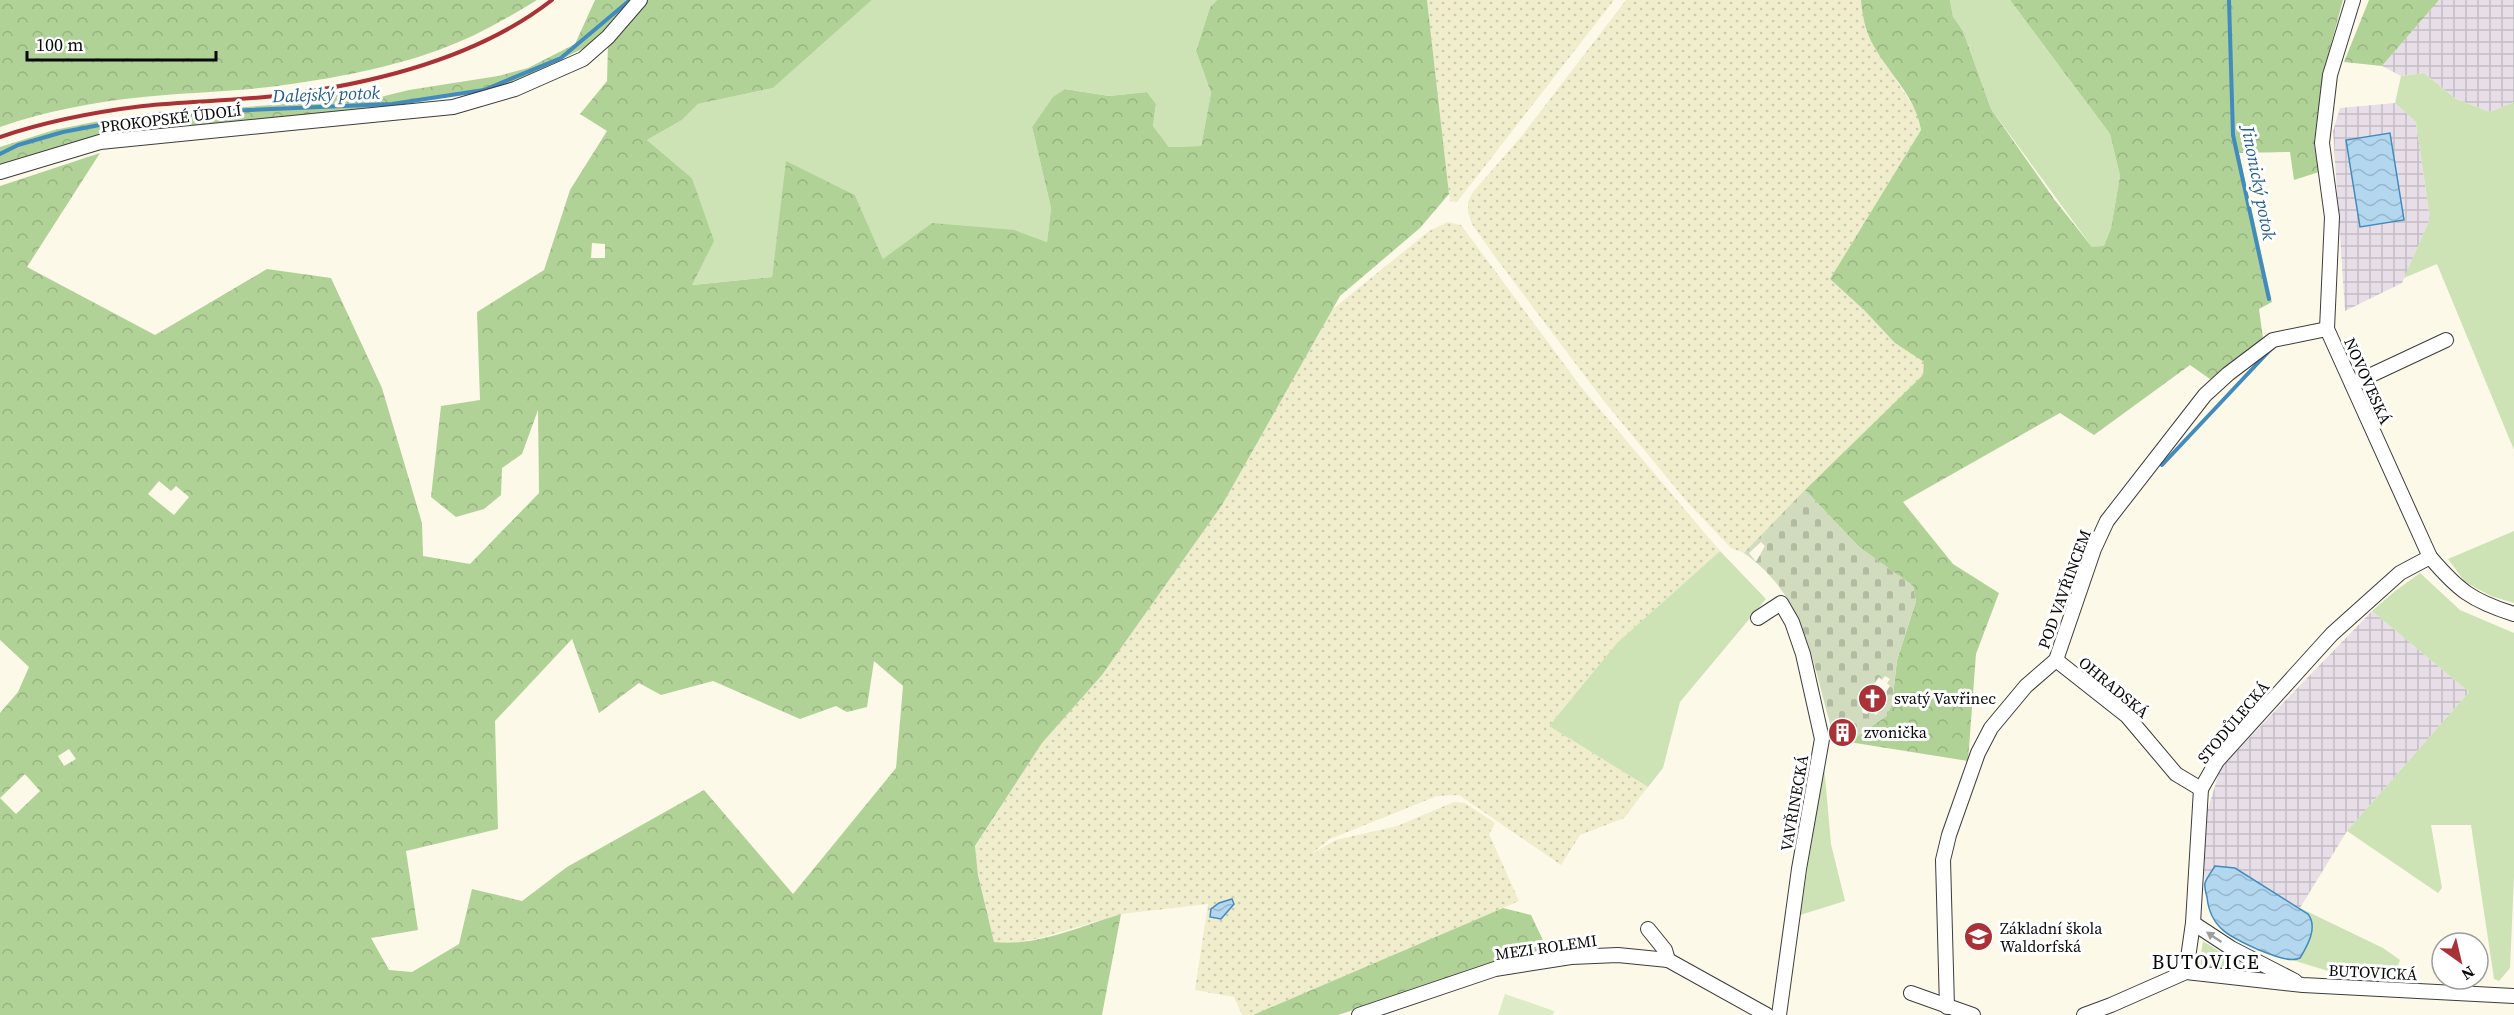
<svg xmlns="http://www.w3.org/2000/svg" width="2514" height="1015" font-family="'Source Serif 4',serif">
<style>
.industrial{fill:url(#industrial-grid)}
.farmland{fill:url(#farmland-dots)}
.grass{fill:#cde3b6}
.forest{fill:url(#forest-crowns);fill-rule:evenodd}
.cemetery{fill:url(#cemetery-stones);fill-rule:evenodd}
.pitch{fill:#deebc7}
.water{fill:url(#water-waves);stroke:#418bbe;stroke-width:1.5}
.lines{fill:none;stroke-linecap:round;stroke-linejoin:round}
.stream{stroke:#418bbe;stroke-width:4}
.minor-casing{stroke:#3c3c3c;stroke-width:16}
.minor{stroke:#fff;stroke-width:14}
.rail{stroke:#aa3136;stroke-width:4}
.oneway{fill:#9d9d9d}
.labels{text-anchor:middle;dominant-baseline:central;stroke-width:6;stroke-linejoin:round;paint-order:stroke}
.street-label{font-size:16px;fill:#090909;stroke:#fff}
.poi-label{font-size:16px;fill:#090909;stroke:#fff;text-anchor:start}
.water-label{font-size:18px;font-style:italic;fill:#215d8d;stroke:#fff}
.quarter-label{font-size:20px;letter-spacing:1.5px;fill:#090909;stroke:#fff}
</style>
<defs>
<pattern id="industrial-grid" width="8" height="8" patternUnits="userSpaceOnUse" patternTransform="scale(1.5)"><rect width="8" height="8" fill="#e7dee8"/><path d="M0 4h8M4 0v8" fill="none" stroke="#c5bdc6"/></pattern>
<pattern id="farmland-dots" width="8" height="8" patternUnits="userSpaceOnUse" patternTransform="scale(1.5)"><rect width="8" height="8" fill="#efedcc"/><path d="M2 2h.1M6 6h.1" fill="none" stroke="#cccaae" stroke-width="1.8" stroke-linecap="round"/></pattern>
<pattern id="forest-crowns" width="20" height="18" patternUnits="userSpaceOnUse" patternTransform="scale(1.5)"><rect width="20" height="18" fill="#b1d297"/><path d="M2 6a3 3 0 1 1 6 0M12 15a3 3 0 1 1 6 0" fill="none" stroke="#97b381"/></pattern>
<pattern id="cemetery-stones" width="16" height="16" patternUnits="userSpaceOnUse" patternTransform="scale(1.5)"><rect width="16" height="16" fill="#d1dbbd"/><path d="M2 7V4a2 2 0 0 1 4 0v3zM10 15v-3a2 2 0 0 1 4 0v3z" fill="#b2bba1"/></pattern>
<pattern id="water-waves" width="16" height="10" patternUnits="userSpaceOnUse" patternTransform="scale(1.5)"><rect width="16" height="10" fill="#b2d7ef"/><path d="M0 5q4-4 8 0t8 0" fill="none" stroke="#98b7cc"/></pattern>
</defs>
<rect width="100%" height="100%" fill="#fdf9e8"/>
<g class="industrial">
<path d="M2439,0H2514V102L2490,112L2456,99L2424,73L2401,76L2382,66Z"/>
<path d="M2395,103L2416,122L2430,219L2402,283L2345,311L2333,131L2340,108Z"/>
<path d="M2372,611L2469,692L2347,831L2300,908L2235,868L2215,866L2205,884L2202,843L2204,821L2221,767Z"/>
</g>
<g class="farmland">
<path d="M1427,0H1614L1457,202L1450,201L1449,194Z"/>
<path d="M1626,0H1861L1863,17L1871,41L1918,114L1921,130L1830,279L1864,310L1895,343L1925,362L1923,375L1744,553L1731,548L1688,503L1603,400L1493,254L1472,224L1468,212V202L1473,192L1521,137Z"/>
<path d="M1448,222L1461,225L1581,387L1720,551L1617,643L1549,726L1648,787L1624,818L1580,835L1561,865L1459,795L1437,796L1330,839L1311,854L1336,840L1397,826L1454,802L1465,803L1495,823L1489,834L1519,901L1253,1015H1242L1234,997L1195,990L1208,904L1121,914L1044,937L1011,944L994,942L978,875L975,847L1042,743L1102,675L1222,505L1328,313L1429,231Z"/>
</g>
<g class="grass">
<path d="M872,0H1217L1210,7L1196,51L1211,93L1201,146L1169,147L1153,126L1156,104L1147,92L1109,96L1066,89L1053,98L1032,127L1051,208L1047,242L1015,230L883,259L855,195L787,162L772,277L691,285L713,241L692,178L647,140L682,120L698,104L773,88Z"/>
<path d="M1950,0H2010L2110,134L2120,176L2111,228L2104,247H2092L1991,109L1963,31L1953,18Z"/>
<path d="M2424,73L2456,99L2490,112L2514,102V450L2437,264L2404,278L2430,219L2416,122L2395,103L2401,76Z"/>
<path d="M2514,531V603L2491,596L2465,582L2448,559Z"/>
<path d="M1720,551L1766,599L1680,702L1663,768L1648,787L1549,726L1617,643Z"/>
<path d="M2420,573L2460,610L2514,633V876L2510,968L2499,981L2494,979L2471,825H2431L2442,888L2438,893L2347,831L2469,692L2372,611L2395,591Z"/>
<path d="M1824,765L1831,844L1845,901L1800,915Z"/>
<path d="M2300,908L2383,948L2400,960L2394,977L2338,974L2292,960H2296C2308,942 2323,925 2300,908Z"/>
<path d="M2203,941L2223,954L2251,967V972L2199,966Z"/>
</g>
<g class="forest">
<path d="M0,0H537C512,15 487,30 461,41C406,65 342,77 284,85C237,92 189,92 143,97C94,102 46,111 0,127Z"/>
<path d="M595,0H634L588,46L509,85L354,111L105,134L0,167V147L54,130L94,122L144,115L284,104L346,93L364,101L409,90L498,76L528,68L575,44Z"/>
<path d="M647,0H872L773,88L698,104L682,120L647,140L692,178L714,241L692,285L772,277L786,161L855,195L883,259L932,223L1015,230L1047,242L1051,208L1032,127L1053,97L1065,89L1109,96L1147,92L1156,104L1153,126L1169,147L1201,146L1211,93L1196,51L1210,7L1217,0H1427L1449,194L1420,228L1340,296L1222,505L1102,675L1042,743L975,846L978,875L994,942C1036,947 1081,926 1121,914L1102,1015H0V713L18,692L29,667L0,640V186L100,153L27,267L155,335L267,269L331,278L382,388L422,523L423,556L470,564L539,493L538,410L522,454L502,468L501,495L484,509L456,517L431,497L441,406L480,400L477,312L544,270L570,190L607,131L580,114L607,81L608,44ZM592,243L605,244V258H591ZM159,481L171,491L176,486L189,497L174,515L148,494ZM572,639L599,713L639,683L661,695L713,681L800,719L836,706L847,712L867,707L874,661L903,686L896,768L793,894L704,790L567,867L522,901L472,889L459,944L412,972L389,970L371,938L418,930L406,851L498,829L495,721ZM69,749L76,759L64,766L58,756ZM25,774L40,791L16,814L0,798Z"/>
<path d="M1861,0H1950L1953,17L1963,31L1991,109L2054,199L2092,247L2104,246L2111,228L2120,176L2110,134L2010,0H2343L2323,74L2314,144L2319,172L2294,180L2290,152L2239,153L2272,302L2259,309L2263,338L2210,379L2190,365L2094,435L2060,413L1903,502L1953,564L1999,593L1976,654L1968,761L1849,742L1887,715L1892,704L1897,660L1916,601L1913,586L1859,547L1805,490L1923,375L1924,362L1895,343L1864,310L1830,279L1921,130C1916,96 1886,71 1871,41C1865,28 1862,14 1861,0Z"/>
<path d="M2369,0H2439L2382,66L2344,62Z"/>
<path d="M1503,908L1531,915L1550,955L1392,997L1338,1015H1253Z"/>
</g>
<path class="cemetery" d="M1805,490L1859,547L1913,586L1916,601L1897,660L1892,704L1887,716L1849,742L1843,739L1849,733L1842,726L1836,731L1830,723C1811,656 1805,597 1744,553ZM1761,542L1765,546L1756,562L1749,553ZM1885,676L1890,679L1887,683L1890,686L1877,705L1881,709L1876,715L1871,711L1867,714L1863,713L1860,703L1879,677L1882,680Z"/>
<path class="pitch" d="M1505,994L1554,1011L1553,1015H1498Z"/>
<g class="water">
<path d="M2390,133L2404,220L2360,227L2346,140Z"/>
<path d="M2215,866L2235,868L2308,914C2318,927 2308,945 2300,958C2289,963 2270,954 2259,950C2232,938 2210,929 2207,897C2206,893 2204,887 2205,883C2207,877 2212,871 2215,866Z"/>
<path d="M1232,899L1234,904L1221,919L1210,917L1211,909L1219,903Z"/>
</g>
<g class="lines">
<g class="stream">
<path d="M2229,0L2233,135L2269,299"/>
<path d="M0,154L18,145L63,132L157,114L392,104L484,90L561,58L630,0"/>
<path d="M2162,465L2272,348"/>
</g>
<defs>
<g id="minor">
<path d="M2353,0L2330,75L2322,143L2332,217L2327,329L2430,557C2458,590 2472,601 2514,614"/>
<path d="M0,172L100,142L453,107L515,89L583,59L608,37L640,0"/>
<path d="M2352,384L2446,340"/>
<path d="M1758,618L1781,603L1792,622L1803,654L1822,739L1799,869L1779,1015"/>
<path d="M2056,660L2127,716L2176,774L2201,789"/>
<path d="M2193,923L2231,948L2295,981"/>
<path d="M1648,929L1665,950L1668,960"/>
<path d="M2186,972L2193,923L2201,789L2217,761L2332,634L2400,573L2430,557"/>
<path d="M1911,993L1973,1015"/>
<path d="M1947,1007L1943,860L1949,835L1978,753L1991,728L2026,686L2056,660L2094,549L2107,521L2205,395L2228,374L2273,340L2327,329"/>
<path d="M1359,1015L1495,969L1571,957L1618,955L1668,960L1767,1015"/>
<path d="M2084,1015L2111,1005L2186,972L2303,985L2514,996"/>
</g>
</defs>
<use href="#minor" class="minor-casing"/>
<use href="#minor" class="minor"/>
<path class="rail" d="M0,137C47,121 94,112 143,106C190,101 237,101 284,95C376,83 478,58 552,0"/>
</g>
<defs><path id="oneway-solid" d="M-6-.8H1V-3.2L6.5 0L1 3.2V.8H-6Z" transform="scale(1.5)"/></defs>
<use class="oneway" href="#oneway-solid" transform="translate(2214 937) rotate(-146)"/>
<defs>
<symbol id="church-disc" viewBox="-11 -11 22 22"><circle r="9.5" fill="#aa3136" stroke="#fff"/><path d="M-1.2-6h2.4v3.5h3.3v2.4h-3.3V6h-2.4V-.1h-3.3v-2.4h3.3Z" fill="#fff"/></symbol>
<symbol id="building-disc" viewBox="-11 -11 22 22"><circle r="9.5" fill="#aa3136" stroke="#fff"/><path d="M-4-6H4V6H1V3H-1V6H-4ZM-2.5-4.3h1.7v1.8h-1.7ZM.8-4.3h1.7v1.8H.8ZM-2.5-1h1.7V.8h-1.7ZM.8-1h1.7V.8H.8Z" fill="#fff"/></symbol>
<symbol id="school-disc" viewBox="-11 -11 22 22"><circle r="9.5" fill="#aa3136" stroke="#fff"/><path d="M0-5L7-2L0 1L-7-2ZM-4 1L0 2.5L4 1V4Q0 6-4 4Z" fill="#fff"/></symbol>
</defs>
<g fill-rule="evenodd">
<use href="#church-disc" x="1856" y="682" width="33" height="33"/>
<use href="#building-disc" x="1826" y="716" width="33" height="33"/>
<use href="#school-disc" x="1962" y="920" width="33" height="33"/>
</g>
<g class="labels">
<g class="street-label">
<text transform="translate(171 118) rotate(-7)">PROKOPSKÉ ÚDOLÍ</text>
<text transform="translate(2368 381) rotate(66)">NOVOVESKÁ</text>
<text transform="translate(2064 589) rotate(-70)">POD VAVŘINCEM</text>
<text transform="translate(2114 687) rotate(40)">OHRADSKÁ</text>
<text transform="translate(2233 722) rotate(-50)">STODŮLECKÁ</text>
<text transform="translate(1794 803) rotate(-80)">VAVŘINECKÁ</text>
<text transform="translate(1546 947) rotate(-8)">MEZI ROLEMI</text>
<text transform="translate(2373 972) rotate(3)">BUTOVICKÁ</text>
</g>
<g class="poi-label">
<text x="1894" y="698">svatý Vavřinec</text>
<text x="1864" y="732">zvonička</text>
<text x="2000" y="928">Základní škola<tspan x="2000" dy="18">Waldorfská</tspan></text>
</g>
<g class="water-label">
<text transform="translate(326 94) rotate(-2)">Dalejský potok</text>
<text transform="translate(2259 183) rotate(79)">Jinonický potok</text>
</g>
<g class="quarter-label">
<text x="2206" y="962">BUTOVICE</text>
</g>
</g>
<g transform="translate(2460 961) rotate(146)"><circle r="28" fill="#ffffff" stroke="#9d9d9d" stroke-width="1.5"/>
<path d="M0-4.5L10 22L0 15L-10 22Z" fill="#aa3136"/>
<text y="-9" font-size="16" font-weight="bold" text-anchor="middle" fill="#090909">N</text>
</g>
<path d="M27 51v9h189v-9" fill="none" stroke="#090909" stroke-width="3"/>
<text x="36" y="51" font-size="18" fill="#090909" stroke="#ffffff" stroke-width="4.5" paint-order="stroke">100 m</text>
</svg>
